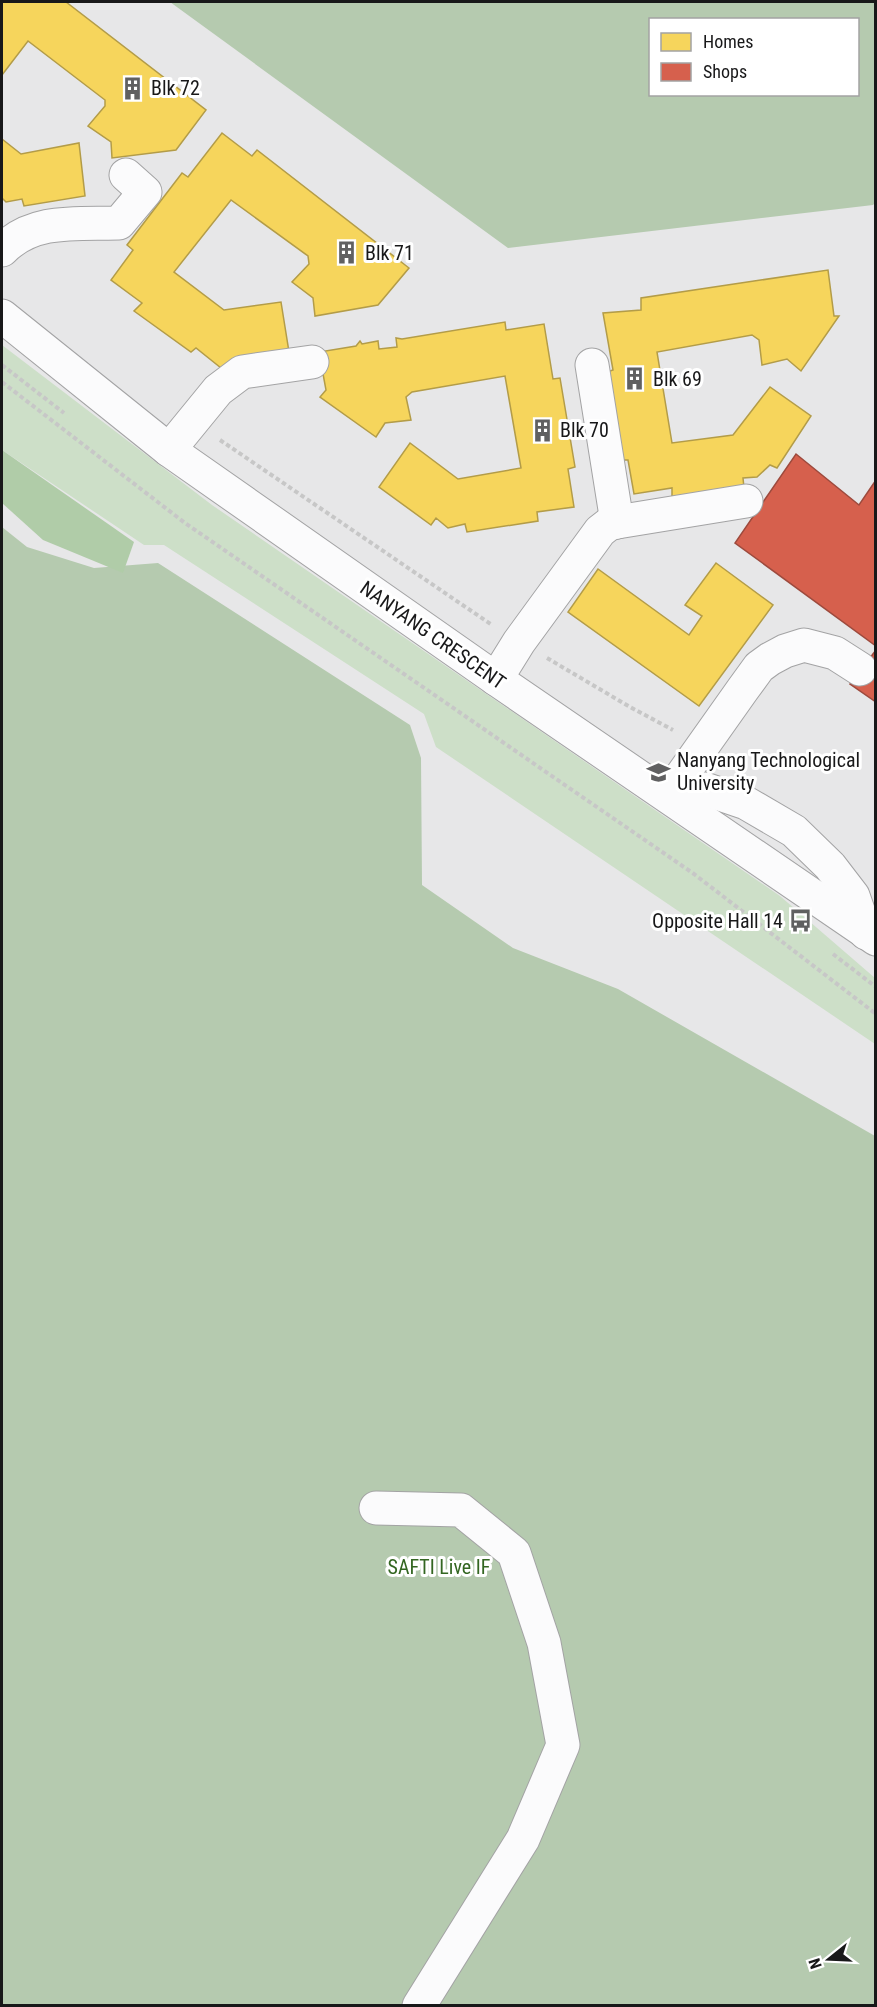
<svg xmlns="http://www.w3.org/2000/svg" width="877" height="2007" font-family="'Roboto Condensed',sans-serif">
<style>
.green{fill:#cddfc8}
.forest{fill:#b5caaf;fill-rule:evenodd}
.water{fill:#b0cca8}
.homes{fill:#f6d55c;stroke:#b39c48;stroke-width:1.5}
.shops{fill:#d6604d;stroke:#9d4a3d;stroke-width:1.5}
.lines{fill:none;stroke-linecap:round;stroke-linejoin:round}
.minor-casing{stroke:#a3a3a4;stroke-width:35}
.path{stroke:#c7c7c7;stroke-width:4;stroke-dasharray:4.5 3;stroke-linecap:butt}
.minor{stroke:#fbfbfc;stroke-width:33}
.labels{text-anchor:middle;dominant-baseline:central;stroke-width:6;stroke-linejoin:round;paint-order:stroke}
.poi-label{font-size:20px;fill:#181819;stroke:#fff;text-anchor:start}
.street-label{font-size:20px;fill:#181819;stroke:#fff}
.park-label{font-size:20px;fill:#336621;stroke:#fff}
</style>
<rect width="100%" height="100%" fill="#e7e7e8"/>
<path class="green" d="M2,345L212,505L780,896L875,978V1044L436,747L424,714L164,545H144L2,450Z"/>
<g class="forest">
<path d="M170,2H875V203L873,205L508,248ZM650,20H858V94H650Z"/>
<path d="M2,527L27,547L94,568L158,563L410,725L421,758L422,885L513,948L618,989L875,1136V2005H2Z"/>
</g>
<path class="water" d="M2,450L134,542L123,573L43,540L2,503Z"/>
<g class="homes">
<path d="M2,2H66L206,110L176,150L112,158L111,142L88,126L105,106V100L28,41L2,75Z"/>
<path d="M222,133L252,156L257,150L409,268L378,305L315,316L313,298L292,282L309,264L308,256L231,200L174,272L224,310L281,302L289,352L221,368L196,348L191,352L134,311L142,303L111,280L133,250L127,245L182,173L188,177Z"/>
<path d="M2,139L21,154L79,143L85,196L24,206L22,199L6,202L2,198Z"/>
<path d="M828,270L834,316H839L801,371L787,359L762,365L759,340L752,335L657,352L672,443L733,435L770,387L811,416L777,468L770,465L757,477L743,478L744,488L672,500V488L634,494L628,460H621L607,372L613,370L603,313L641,310V298Z"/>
<path d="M505,322L506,330L544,324L553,379L560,378L575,467L568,469L574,507L537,512L538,521L467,532L465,524L448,528L436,518L431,525L379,487L410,443L458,479L521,468L505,376L412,392L406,397L411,420L385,423L376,437L320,397L326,390L319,352L356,346L360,341L362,344L378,341L379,349L397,347L396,338L402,339Z"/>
<path d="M716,563L773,605L699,706L568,612L598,569L689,635L702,616L685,605Z"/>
</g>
<g class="shops">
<path d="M796,454L859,505L876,480V646L735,543Z"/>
<path d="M876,650V702L850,684Z"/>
</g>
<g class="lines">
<defs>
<g id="minor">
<path d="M2,250C33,218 77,224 119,223L145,192L126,175"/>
<path d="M2,316L169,450L496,679L876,939"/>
<path d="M592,365L617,522"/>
<path d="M169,450L218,390L242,372L312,362"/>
<path d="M496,679L519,642L600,531L609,524L617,522L746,501"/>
<path d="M668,795L743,689L759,667L770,659L785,651L804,645L835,653L860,669"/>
<path d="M668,795L705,789L746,803L794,831L830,866L853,896L866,933"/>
<path d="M376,1508L461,1510L514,1553L544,1643L563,1745L523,1839L419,2006"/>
</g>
</defs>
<use href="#minor" class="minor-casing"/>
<g class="path">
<path d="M2,365L64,413"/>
<path d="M2,382L185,523L694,874L876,1014"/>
<path d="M220,440L492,625"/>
<path d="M547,658L630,707L673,730"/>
<path d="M833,954L876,987"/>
</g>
<use href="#minor" class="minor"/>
</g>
<defs>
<symbol id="building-bare" viewBox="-9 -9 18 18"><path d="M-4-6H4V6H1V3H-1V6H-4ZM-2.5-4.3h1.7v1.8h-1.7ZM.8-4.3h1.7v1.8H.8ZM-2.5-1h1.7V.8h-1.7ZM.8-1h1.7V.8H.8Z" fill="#606061" stroke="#fff" stroke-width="2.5" paint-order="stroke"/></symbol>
<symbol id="university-bare" viewBox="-9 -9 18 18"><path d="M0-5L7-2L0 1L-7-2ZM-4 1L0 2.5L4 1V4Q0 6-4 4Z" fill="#606061" stroke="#fff" stroke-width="2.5" paint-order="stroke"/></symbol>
<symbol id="bus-bare" viewBox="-9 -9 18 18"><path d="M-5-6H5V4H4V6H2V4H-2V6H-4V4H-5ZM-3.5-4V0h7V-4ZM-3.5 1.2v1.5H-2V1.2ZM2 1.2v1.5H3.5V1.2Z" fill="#606061" stroke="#fff" stroke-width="2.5" paint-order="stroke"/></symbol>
</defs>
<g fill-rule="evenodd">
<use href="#building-bare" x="116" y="72" width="33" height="33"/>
<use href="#building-bare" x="330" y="236" width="33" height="33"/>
<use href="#building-bare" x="618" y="362" width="33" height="33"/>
<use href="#building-bare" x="526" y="414" width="33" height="33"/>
<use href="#university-bare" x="642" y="756" width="33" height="33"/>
<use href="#bus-bare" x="784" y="904" width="33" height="33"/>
</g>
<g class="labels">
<g class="poi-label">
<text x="151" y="88">Blk 72</text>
<text x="365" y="253">Blk 71</text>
<text x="653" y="379">Blk 69</text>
<text x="560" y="430">Blk 70</text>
<text x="677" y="760">Nanyang Technological<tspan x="677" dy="23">University</tspan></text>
<text x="783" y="921" text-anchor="end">Opposite Hall 14</text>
</g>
<g class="street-label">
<text transform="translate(433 635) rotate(35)">NANYANG CRESCENT</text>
</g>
<g class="park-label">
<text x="439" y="1567">SAFTI Live IF</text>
</g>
</g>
<rect width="877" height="2007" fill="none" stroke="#181819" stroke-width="6"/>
<rect x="649" y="18" width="210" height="78" fill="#ffffff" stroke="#a3a3a3" stroke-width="1.5"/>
<rect x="661" y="33" width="30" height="18" fill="#f6d55c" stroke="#a3a3a3" stroke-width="1.5"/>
<text x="703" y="48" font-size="18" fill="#181819">Homes</text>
<rect x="661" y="63" width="30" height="18" fill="#d6604d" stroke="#a3a3a3" stroke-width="1.5"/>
<text x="703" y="78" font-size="18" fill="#181819">Shops</text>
<g transform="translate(829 1959) rotate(252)" stroke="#ffffff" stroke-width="4.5" paint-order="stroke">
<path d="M0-4.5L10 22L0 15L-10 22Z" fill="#181819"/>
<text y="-9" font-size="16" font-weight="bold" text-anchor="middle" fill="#181819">N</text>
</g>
</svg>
